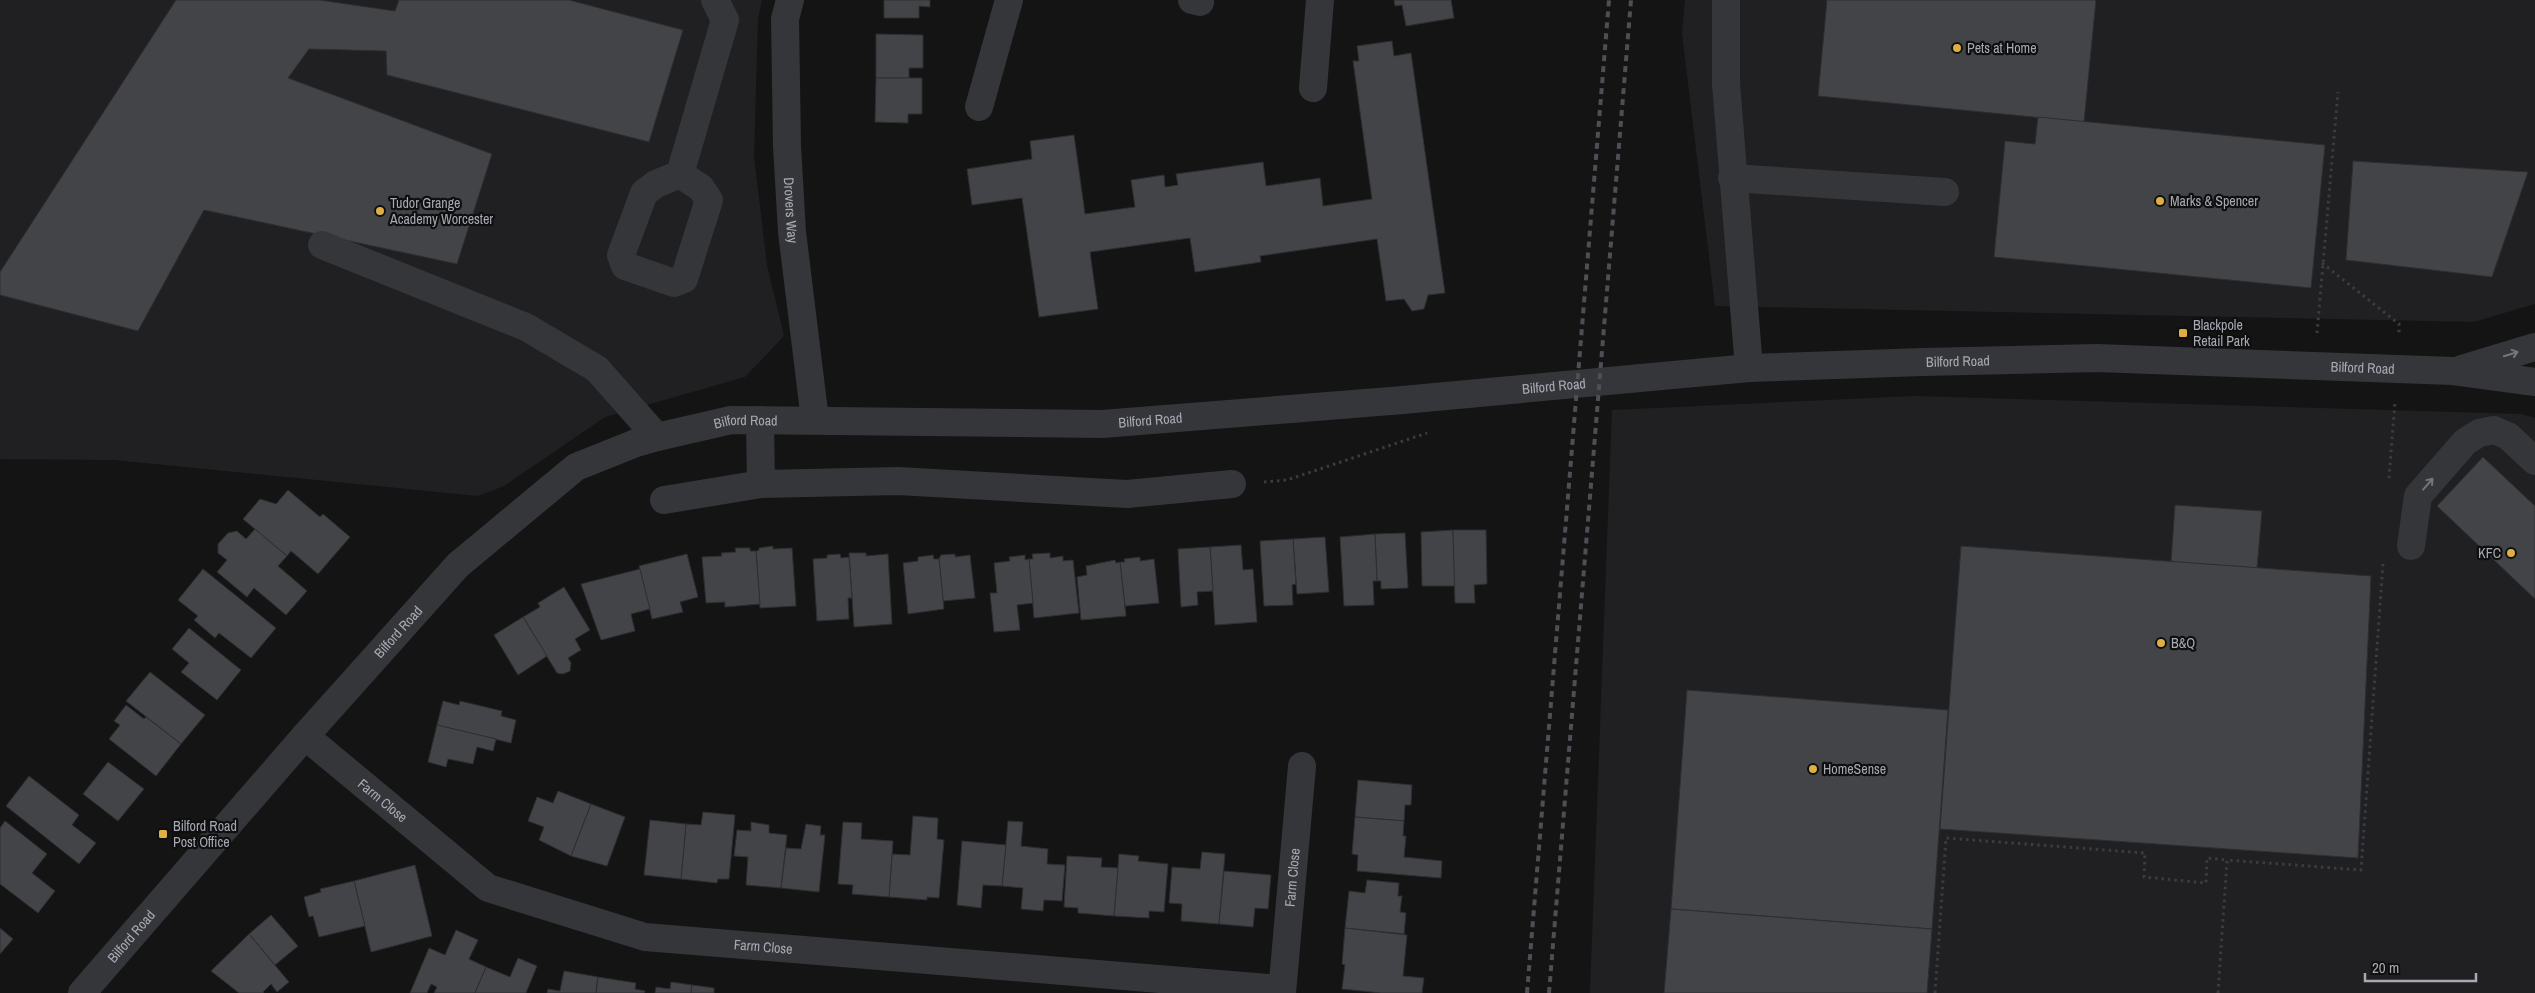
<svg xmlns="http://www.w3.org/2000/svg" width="2535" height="993" font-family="'Archivo Narrow',sans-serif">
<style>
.built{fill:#202022}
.building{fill:#434448;stroke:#2e2e31}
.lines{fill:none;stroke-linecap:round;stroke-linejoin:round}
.path{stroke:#3b3c40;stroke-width:3;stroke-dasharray:2.5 4;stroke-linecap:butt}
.minor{stroke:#353639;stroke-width:28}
.rail{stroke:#4e4f54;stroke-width:4;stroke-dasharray:6 5;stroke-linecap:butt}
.oneway{stroke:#74767d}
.poi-dot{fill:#deaf42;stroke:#0f0f10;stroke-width:2}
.labels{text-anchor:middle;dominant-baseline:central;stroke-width:4.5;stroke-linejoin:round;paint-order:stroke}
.poi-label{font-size:14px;fill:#a7aab4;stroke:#0f0f10;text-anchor:start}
.street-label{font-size:14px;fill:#a7aab4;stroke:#0f0f10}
</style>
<rect width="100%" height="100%" fill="#141415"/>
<g class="built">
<path d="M0,0H762L758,18L754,157L767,265L784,336L745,377L605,417L504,486L478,496L114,460L0,459Z"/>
<path d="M1685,0H2535V304L2474,322L1715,306L1682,33Z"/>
<path d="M1914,396L2522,414L2535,418V993H1590L1612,410Z"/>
</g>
<g class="building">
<path d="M176,0H319L395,11L399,0H569L683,30L649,142L387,75L386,51L309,49L288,78L492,154L457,264L204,210L138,331L0,295V272Z"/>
<path d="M884,0H930V7L919,6V18H884Z"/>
<path d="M1394,0H1451L1454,18L1406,26L1402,5L1395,6Z"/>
<path d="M1827,0H2096L2084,122L1818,96Z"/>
<path d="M876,34L923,35V68H909V78H876Z"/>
<path d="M1392,41L1394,56L1411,53L1445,293L1428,295L1424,309L1412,311L1404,299L1386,301L1377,239L1260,256L1261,262L1195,272L1190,238L1090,252L1098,309L1039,317L1022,198L972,205L967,169L1032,159L1030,141L1074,135L1085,214L1135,207L1131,180L1164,175L1165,187L1178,185L1176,174L1263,162L1266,186L1320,178L1323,206L1372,199L1353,61H1359L1357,46Z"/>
<path d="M876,78H922V114H908V123L875,122Z"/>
<path d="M2038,117L2325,145L2311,288L1994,257L2005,141L2035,144Z"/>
<path d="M2353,161L2528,172L2492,277L2346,260Z"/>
<path d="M2483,457L2535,506V599L2437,506Z"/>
<path d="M288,490L320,517L323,514L350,537L318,574L291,551L287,556L243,519L260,499L276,504Z"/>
<path d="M2175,505L2262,511L2257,568L2171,562Z"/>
<path d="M255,529L287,556L278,566L307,591L286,615L254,588L247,597L217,572L227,560L218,553V544L228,533L237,531L246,539Z"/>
<path d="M1453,530L1455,586H1422L1421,532Z"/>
<path d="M1453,530H1486L1487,584L1474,585L1475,603H1455Z"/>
<path d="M1405,533L1408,588L1381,589V581H1377L1375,534Z"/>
<path d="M1375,534L1377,581H1373L1374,605L1344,606L1340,537Z"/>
<path d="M1325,537L1329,592L1297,594L1293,539Z"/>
<path d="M1293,539L1296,584L1292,585L1293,605L1264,606L1260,541Z"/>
<path d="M1241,545L1243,570L1253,569L1257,622L1215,625L1210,547Z"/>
<path d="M773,546V549L792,548L796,606L760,608L756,551L759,550V548Z"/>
<path d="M1961,546L2371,576L2358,858L1940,829Z"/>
<path d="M1210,547L1213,591L1197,592L1198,605L1181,607L1178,549Z"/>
<path d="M735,548H750V551H756L760,604L725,607V602L706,603L702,557L722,556L721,553L736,552Z"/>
<path d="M849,553H866V556L888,554L892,624L854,627Z"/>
<path d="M1050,553V558L1063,556V561L1073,560L1079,613L1034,618L1029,559H1033L1032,554Z"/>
<path d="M687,554L698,597L680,602L683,612L652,619L639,566Z"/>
<path d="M840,554L841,558L849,557L852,598H848L849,619L817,621L813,559L827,558V555Z"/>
<path d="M955,554V557L970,555L975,598L943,601L939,559L941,555Z"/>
<path d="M933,555L934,559H939L944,609L908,614L903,563L918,561V557Z"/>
<path d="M1025,555V560L1029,559L1033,603L1017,605L1020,630L994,632L990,593H997L994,563L1010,561L1009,557Z"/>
<path d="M1140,557V561L1154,559L1159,603L1125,606L1120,562H1125L1124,559Z"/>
<path d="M1115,560L1116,563L1120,562L1126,616L1081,620L1077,577L1087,575L1086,566Z"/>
<path d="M203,569L276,628L251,658L219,633L215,638L194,620L198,616L178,600Z"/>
<path d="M640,569L650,609L631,614L635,631L601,640L581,584Z"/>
<path d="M564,587L590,630L575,639L581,650L568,658L571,663L570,671L563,674L557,673L523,617L540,607L538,603Z"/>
<path d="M523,617L547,656L518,675L494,635Z"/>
<path d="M189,628L241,670L217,700L181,672L189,663L172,649Z"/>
<path d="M150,672L205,715L181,744L126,701Z"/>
<path d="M1687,690L1948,710L1932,929L1671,909Z"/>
<path d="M443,701L459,705L460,701L502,711L501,716L516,720L511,743L437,725Z"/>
<path d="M126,705L144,719L146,717L181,744L156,776L109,739L120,725L114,721Z"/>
<path d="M437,725L496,739L493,751L477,747L473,764L448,759L446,767L428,762Z"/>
<path d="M108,762L144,789L118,821L83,794Z"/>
<path d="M29,776L79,815L72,825L96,843L79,864L6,806Z"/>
<path d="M1358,780L1412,785L1411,805H1405L1404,821L1355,817Z"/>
<path d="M558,791L591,804L571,856L539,840L544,827L528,821L537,797L553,803Z"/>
<path d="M591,804L625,817L607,866L571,856Z"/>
<path d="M703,812L735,815L729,879H718L717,883L681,879L686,824L701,825Z"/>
<path d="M913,816L938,818L937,839L944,840L939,898L927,897V900L889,897L892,854L910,855Z"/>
<path d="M1355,817L1404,821L1403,836H1406L1404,857L1442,861L1441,878L1357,871L1358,855L1352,854Z"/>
<path d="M650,820L686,824L681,879L644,875Z"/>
<path d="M5,821L47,854L32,873L55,891L38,913L0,884V828Z"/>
<path d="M1008,821L1023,822L1021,846L1048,849L1047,864L1065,865L1062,901L1044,900L1043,911L1021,909L1023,888L1002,886Z"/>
<path d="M751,822L769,825V833L787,835L781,888L746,885L748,857L734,856L737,830L751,831Z"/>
<path d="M843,822L862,823L861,839L893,841L889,897L852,894L853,885L838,884Z"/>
<path d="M806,824L821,826L820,835H825L819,892L781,888L786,848L801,849Z"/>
<path d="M962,841L1006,845L1002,886L983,885L981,908L957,905Z"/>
<path d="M1202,852L1225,854L1219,924L1181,921L1182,904L1169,903L1172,867L1200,869Z"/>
<path d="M1119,854L1139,856L1138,861L1168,864L1164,912L1149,911V918L1114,916Z"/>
<path d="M1067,856L1102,858L1101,867L1118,868L1114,916L1078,913V908L1064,907Z"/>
<path d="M415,865L432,936L371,952L354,881Z"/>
<path d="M1224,871L1271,875L1268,909L1255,908L1253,927L1219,924Z"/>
<path d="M1367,880L1399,883L1398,896H1402L1400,912L1406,913L1404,934L1345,928L1349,891L1365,893Z"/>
<path d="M354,881L365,926L319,937L313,916L309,917L304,897L321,892L320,889Z"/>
<path d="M1671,909L1932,929L1927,993H1664Z"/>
<path d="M271,915L298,946L275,965L249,934Z"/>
<path d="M0,928L13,939L0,954Z"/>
<path d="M1345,928L1407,935L1403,976L1424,978L1422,993H1381L1342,989L1345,965L1342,964Z"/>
<path d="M456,930L478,940L469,959L486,967L475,993H434L437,987L431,984L427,993H410L429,948L445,955Z"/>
<path d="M249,934L289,982L277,992L271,984L263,992L264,993H239L211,971Z"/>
<path d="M518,958L537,966L526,993H475L486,967L510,977Z"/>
<path d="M564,971L598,977L596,993H547L548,989L560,991Z"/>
<path d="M598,977L636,983L635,989L645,991L644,993H596Z"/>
<path d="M671,982L692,985L691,993H655L656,987L670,989Z"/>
<path d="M692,985L714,988V993H691Z"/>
</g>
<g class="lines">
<g class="path">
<path d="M2322,263L2399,324V336"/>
<path d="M2317,333L2338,92"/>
<path d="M2389,478L2395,402"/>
<path d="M1264,482L1287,480L1427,433"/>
<path d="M1935,993L1946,838L2145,853L2144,877L2206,883L2207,858L2227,860"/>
<path d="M2218,993L2227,860L2361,870L2383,564"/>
</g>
<g class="minor">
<path id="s1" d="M790,0L785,19L787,146L792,232L815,420"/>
<path d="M1192,0L1200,2V0"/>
<path d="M1726,0V84L1749,368"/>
<path d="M1313,88L1320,0"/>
<path d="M979,107L1009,0"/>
<path d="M680,174L701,188L709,200L684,279L674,283L625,266L621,255L644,193L656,184Z"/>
<path d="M680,174L725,20L715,0"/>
<path d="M1732,178L1945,192"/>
<path d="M322,245L526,327L597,369L657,437"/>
<path d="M2462,369L2535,347"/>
<path d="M760,420L761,484"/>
<path d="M664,500L761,484L898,481L1127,494L1232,484"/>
<path d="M2411,546L2418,496L2465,442L2479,433L2494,430L2508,436L2535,461"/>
<path id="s2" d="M305,736L488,888L645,937L1282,989"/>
<path id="s3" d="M82,993L305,736L458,565L576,467L636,443L657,437L731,420L1102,424L1403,400L1749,368L1923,362L2097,358L2453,371L2535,382"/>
<path id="s4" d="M1282,993L1302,766"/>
</g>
<g class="rail">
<path d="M1527,993L1609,0"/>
<path d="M1549,993L1631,0"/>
</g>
</g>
<defs><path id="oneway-shaft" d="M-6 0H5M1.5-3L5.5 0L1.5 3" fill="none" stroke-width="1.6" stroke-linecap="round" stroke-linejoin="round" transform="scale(1.25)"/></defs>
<g class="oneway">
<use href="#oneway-shaft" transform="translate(2511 354) rotate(-17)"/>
<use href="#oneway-shaft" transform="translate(2428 484) rotate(-49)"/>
</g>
<g class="poi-dot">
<circle cx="1957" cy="48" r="5"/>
<circle cx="2160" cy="201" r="5"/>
<circle cx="380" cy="211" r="5"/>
<rect x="2178" y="328" width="10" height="10" rx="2.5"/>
<circle cx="2511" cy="553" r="5"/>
<circle cx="2161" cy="643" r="5"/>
<circle cx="1813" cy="769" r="5"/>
<rect x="158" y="829" width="10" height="10" rx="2.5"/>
</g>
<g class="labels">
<g class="poi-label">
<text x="1967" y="48">Pets at Home</text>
<text x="2170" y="201">Marks &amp; Spencer</text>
<text x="390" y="203">Tudor Grange<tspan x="390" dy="16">Academy Worcester</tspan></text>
<text x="2193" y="325">Blackpole<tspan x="2193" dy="16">Retail Park</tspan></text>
<text x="2501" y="553" text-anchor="end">KFC</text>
<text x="2171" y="643">B&amp;Q</text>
<text x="1823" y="769">HomeSense</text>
<text x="173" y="826">Bilford Road<tspan x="173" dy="16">Post Office</tspan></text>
</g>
<g class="street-label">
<text stroke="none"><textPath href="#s1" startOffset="211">Drovers Way</textPath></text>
<text stroke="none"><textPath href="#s3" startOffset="2115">Bilford Road</textPath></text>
<text stroke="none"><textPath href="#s3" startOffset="2520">Bilford Road</textPath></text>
<text stroke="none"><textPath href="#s3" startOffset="1710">Bilford Road</textPath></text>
<text stroke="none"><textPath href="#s3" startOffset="1305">Bilford Road</textPath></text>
<text stroke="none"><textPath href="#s3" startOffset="900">Bilford Road</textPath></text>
<text stroke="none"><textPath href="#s3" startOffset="480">Bilford Road</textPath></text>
<text stroke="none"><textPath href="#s2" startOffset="101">Farm Close</textPath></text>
<text stroke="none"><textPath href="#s4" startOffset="116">Farm Close</textPath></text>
<text stroke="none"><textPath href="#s3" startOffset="75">Bilford Road</textPath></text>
<text stroke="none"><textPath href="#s2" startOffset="521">Farm Close</textPath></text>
</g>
</g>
<path d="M2365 973v8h111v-8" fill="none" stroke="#a7aab4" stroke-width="2.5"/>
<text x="2372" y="973" font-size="15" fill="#a7aab4" stroke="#0f0f10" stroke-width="4" paint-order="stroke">20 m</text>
</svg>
